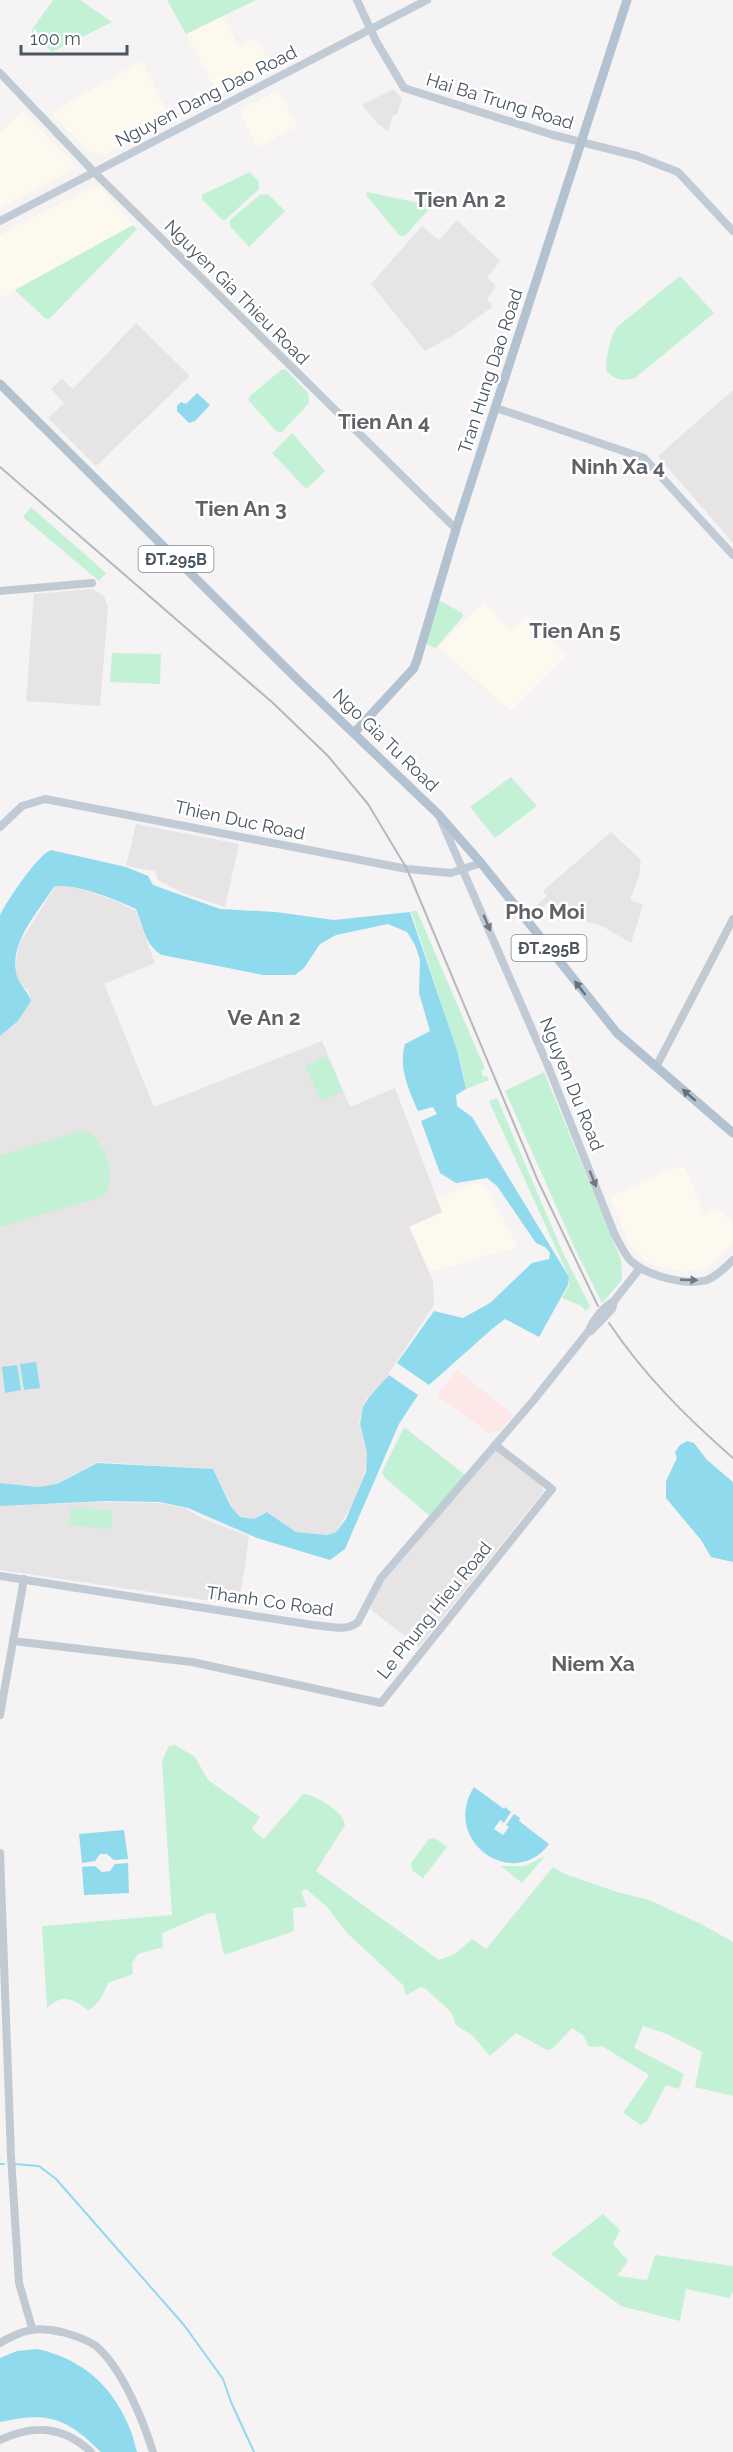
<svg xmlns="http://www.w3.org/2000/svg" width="733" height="2452" font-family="Raleway,sans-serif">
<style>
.commercial{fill:#fdf9ef}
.education{fill:#e6e4e5}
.medical{fill:#fce8e6}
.green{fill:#c3f1d5}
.water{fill:#90daee}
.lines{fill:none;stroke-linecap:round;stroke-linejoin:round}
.stream{stroke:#90daee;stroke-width:2}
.tertiary{stroke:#c1cad2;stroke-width:8}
.secondary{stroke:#c1cbd6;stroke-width:8}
.primary{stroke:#b3c2d1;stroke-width:9}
.rail{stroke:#b5b8bd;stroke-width:2}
.oneway{fill:#6e7984}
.oneway2{fill:#64717d}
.labels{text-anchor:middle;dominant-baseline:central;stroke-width:5;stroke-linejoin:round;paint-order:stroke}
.shield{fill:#fff;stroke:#808990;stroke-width:1.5}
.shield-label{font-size:16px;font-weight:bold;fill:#4a5661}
.street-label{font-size:18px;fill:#4a5661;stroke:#fff}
.quarter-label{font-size:21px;font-weight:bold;fill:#5f6368;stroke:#fff}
</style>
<rect width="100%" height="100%" fill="#f5f3f3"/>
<g class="commercial">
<path d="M223,16L239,47L257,38L273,68L225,93H217L186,34Z"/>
<path d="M142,61L171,120L105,154L88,151L53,116L55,110Z"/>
<path d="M276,91L280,92L298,126L257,147L239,111Z"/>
<path d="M22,111L71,160L73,167L67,173L0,208V133Z"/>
<path d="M92,187H100L133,225L2,297L0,294V235Z"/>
<path d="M484,602L511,631L527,616L566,655L511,711L438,647Z"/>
<path d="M676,1167H684L689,1176L705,1216L715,1207L733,1222V1243L708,1268L684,1272L654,1265L644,1260L629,1244L610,1197Z"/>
<path d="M478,1182L488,1190L518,1247L430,1272L409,1227L442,1212L437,1198Z"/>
</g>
<g class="education">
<path d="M393,89L402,98L397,115H393L388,131L378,124L362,105Z"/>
<path d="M457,220L500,261L487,278L496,286L487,299L492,307L454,335L425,351L371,284L422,226L439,240Z"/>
<path d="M136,323L190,376L96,466L48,418L64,403L51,389L62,379L73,389Z"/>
<path d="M733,390V543L658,456Z"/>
<path d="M92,589L104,596L108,608L100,706L26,701L34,594Z"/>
<path d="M136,824L239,844L225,907L183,893L158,880L155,871L126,866Z"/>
<path d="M611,832L641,860L639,877L630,900L643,905L631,943L602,926L567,916L551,900L534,915L531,910L547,896L543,891Z"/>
<path d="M60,885L81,889L118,902L136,911L155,963L104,984L154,1107L322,1041L350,1107L395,1088L442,1212L409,1227L433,1281L434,1305L383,1382L366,1399L359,1423L367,1454L365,1472L353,1503L336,1532L326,1535L296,1532L267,1511L253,1519L240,1517L231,1505L213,1469L97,1462L56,1484L38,1487L0,1483V1036L18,1021L31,1001L28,990L19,984L15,969L19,944L55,887Z"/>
<path d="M494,1449L541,1486L544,1491L419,1647L370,1609L382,1583Z"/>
<path d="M98,1502L159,1503L184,1508L204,1519L249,1536L239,1605L0,1570V1506Z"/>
</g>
<path class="medical" d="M457,1370L513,1415L500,1431L489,1433L437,1395Z"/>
<g class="green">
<path d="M53,0H80L112,22L52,52L31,31Z"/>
<path d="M167,0H256L186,34Z"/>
<path d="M250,172L259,182V189L225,220H222L202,199V195Z"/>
<path d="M367,192L428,205L429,209L405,236H400L366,195Z"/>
<path d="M268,194L285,211L249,247L230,226V220L260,195Z"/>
<path d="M133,225L137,229L49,319H46L15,290Z"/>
<path d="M680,276L714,313L635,378C623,381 615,381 606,370C607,355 609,340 617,327Z"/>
<path d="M285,369L308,393L309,403L282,432H277L248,400L250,396L281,370Z"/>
<path d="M292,433L325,471L306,489L272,453Z"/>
<path d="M31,507L106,573L99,581L23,517Z"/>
<path d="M439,600L462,613L463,616L436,648L428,645L426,642Z"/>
<path d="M112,653L161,654L160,684L110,682Z"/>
<path d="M511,777L537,806L495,838L470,807Z"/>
<path d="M411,911H417L485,1069L481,1071L483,1077L487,1076L489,1080L466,1089L461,1062Z"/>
<path d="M327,1056L343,1091L321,1101L305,1066Z"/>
<path d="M544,1072L621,1260L622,1280L602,1303L576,1251L505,1091Z"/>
<path d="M497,1098L563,1253L590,1306L586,1311L581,1306L562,1298L569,1286V1277L489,1101Z"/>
<path d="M84,1130C105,1141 118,1175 104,1196L0,1227V1155Z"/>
<path d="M404,1427L465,1475L430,1516L385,1478L382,1472Z"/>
<path d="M71,1507L112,1511L111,1529L69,1525Z"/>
<path d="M175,1745L195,1757L208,1780L260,1817L252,1829L264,1839L303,1794C316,1795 344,1812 345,1825L316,1871L439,1960L455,1954L472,1939L486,1949L553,1867L562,1873L617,1892L649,1900L701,1924L733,1942V2096L695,2087L702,2052L667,2034L643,2026L634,2048L684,2074L679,2089L666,2085L647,2121L641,2125L623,2113L649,2075L602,2046L589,2047L583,2035L572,2028L552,2049L547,2050L516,2033L490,2056L473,2036L456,2025L451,2012L426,1989L421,1987L406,1995L403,1985L347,1933L328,1908L306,1889L301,1891L307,1907L293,1908L294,1931L224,1955L215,1913L207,1914L162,1933L163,1947L138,1954L132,1963L133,1974L108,1983C104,1993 99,2005 88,2010C74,1999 62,1993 47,2008L42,1926L172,1915L162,1761L169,1746Z"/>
<path d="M435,1838L447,1847L423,1878L412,1870L411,1863L429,1839Z"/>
<path d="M545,1856L522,1883L501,1866H525Z"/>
<path d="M603,2214L620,2230L613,2244L628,2261L617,2276L647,2280L655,2255L733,2266V2292L729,2298L686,2289L680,2321L621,2306L551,2254Z"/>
</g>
<g class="water">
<path d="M197,393L210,405L195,421L189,423L177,411V406L181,402L186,404Z"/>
<path d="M51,850L126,867L148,876L153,885L220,909L276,912L334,920L410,912L458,1053L466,1089L456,1095L457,1106L472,1117L569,1277L568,1285L539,1337L505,1319L492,1329L429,1385L397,1363L434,1311L463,1318L490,1303L532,1263L549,1259L550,1253L545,1247L536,1243L497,1186L487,1178L456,1183L440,1173L421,1121L437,1114L433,1107L418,1111C409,1090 398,1068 405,1044L430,1031L419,993L420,960L415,945L407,932L388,924L336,935L320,944L304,968L295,975H263L162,955C146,947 143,926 136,909C120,901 71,881 54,887C39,910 10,942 16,972C18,985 27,989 31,1001L18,1021L0,1036V915C7,901 38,854 51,850Z"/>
<path d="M36,1362L40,1388L24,1390L20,1364Z"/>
<path d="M17,1365L21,1390L5,1393L2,1367Z"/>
<path d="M389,1375L418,1395L399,1424L345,1549L330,1560L257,1538L188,1508L159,1502L106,1501L0,1506V1483L38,1487L57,1484L97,1463L213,1469L230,1505L240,1517L254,1519L267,1512L296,1532L327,1535L336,1532L346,1519L366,1472L367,1453L360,1424L363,1407L369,1397Z"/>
<path d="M687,1441L694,1443L707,1460L733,1482V1562L711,1557L701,1540L666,1498V1481L677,1458L675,1452L680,1445Z"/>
<path d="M474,1787L504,1809L505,1807L511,1812L504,1823L500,1820L494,1829L503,1835L509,1827L506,1825L514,1814L520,1818L519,1821L549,1844C514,1892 440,1841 474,1787Z"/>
<path d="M124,1830L128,1859L114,1860L107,1854H100L95,1861L82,1863L79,1834Z"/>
<path d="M128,1863L129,1893L84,1895L82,1867L95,1866L102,1872L110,1871L115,1864Z"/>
<path d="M37,2349C84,2359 115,2388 132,2434C134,2440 135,2446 137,2452H101C66,2418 49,2411 0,2422V2358L17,2351Z"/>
</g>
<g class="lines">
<g class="stream">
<path d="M0,2164H4"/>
<path d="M14,2164L39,2166L56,2179L184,2325L223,2379L231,2402L254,2452"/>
</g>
<g class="tertiary">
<path d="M0,73L95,173L456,529"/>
<path d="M0,591L92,583"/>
<path d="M656,1067L733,919"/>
<path d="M13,1641L192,1662L381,1703L552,1489L495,1445"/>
<path d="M0,1715L24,1579"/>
<path d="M0,1853L11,2156L19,2283L32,2328"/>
<path d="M0,2343C22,2330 36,2326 62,2332C73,2335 86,2339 96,2346C122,2368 143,2420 153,2452"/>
<path d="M0,2440C34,2424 64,2426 91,2452"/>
</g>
<g class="secondary">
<path d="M357,0L376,41L404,88L553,135L637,156L678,172L733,231"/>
<path d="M0,221L427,0"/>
<path d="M496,408L644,458L733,555"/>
<path d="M441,820L548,1066L614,1233C619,1242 624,1254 631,1261C647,1276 687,1286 707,1280C717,1276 726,1267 733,1260"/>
<path d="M0,827L22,806L45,799L407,869L451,873L481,863"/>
<path d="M591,1331L612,1309L614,1301L640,1268"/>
<path d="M0,1576L313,1625C328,1626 347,1632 358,1622L381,1578L533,1401L588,1332C593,1320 603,1307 614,1301"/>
</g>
<g class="primary">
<path d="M0,384L296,678L438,814L481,863L617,1033L733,1133"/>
<path d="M354,733L414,668L417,660L456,529L627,0"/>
</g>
<g class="rail">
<path d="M0,467L273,703L328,756L368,804L407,869L538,1181L598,1306"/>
<path d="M609,1323C644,1375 686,1417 733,1458"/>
</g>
</g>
<defs><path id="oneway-solid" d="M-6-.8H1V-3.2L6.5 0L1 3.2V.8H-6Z" transform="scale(1.5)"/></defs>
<g class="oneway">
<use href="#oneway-solid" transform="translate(487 923) rotate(67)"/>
<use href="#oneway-solid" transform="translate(593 1179) rotate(68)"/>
<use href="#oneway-solid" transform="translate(689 1280) rotate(2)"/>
</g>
<g class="oneway2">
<use href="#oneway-solid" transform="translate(580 988) rotate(-128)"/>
<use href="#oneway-solid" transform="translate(689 1095) rotate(-139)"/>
</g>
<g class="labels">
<g class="shield">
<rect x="138.5" y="546" width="75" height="26" rx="4.5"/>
<rect x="511.5" y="935" width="75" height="26" rx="4.5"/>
</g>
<g class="shield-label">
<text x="176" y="559">ĐT.295B</text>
<text x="549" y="948">ĐT.295B</text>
</g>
<g class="street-label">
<text transform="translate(206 96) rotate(-27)">Nguyen Dang Dao Road</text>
<text transform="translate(500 101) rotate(17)">Hai Ba Trung Road</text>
<text transform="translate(237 292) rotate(45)">Nguyen Gia Thieu Road</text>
<text transform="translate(490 371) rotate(-72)">Tran Hung Dao Road</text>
<text transform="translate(386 740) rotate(44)">Ngo Gia Tu Road</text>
<text transform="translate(240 820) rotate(12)">Thien Duc Road</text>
<text transform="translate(572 1084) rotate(68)">Nguyen Du Road</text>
<text transform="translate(270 1601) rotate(8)">Thanh Co Road</text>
<text transform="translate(434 1610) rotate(-51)">Le Phung Hieu Road</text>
</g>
<g class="quarter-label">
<text x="460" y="199">Tien An 2</text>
<text x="384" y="421">Tien An 4</text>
<text x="618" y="466">Ninh Xa 4</text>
<text x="241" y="508">Tien An 3</text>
<text x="575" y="630">Tien An 5</text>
<text x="545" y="911">Pho Moi</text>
<text x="264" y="1017">Ve An 2</text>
<text x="593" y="1663">Niem Xa</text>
</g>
</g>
<path d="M21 45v9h106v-9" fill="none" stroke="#4a5661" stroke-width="3"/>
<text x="30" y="45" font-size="18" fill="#4a5661" stroke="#ffffff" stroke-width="4.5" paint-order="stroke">100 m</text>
</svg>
